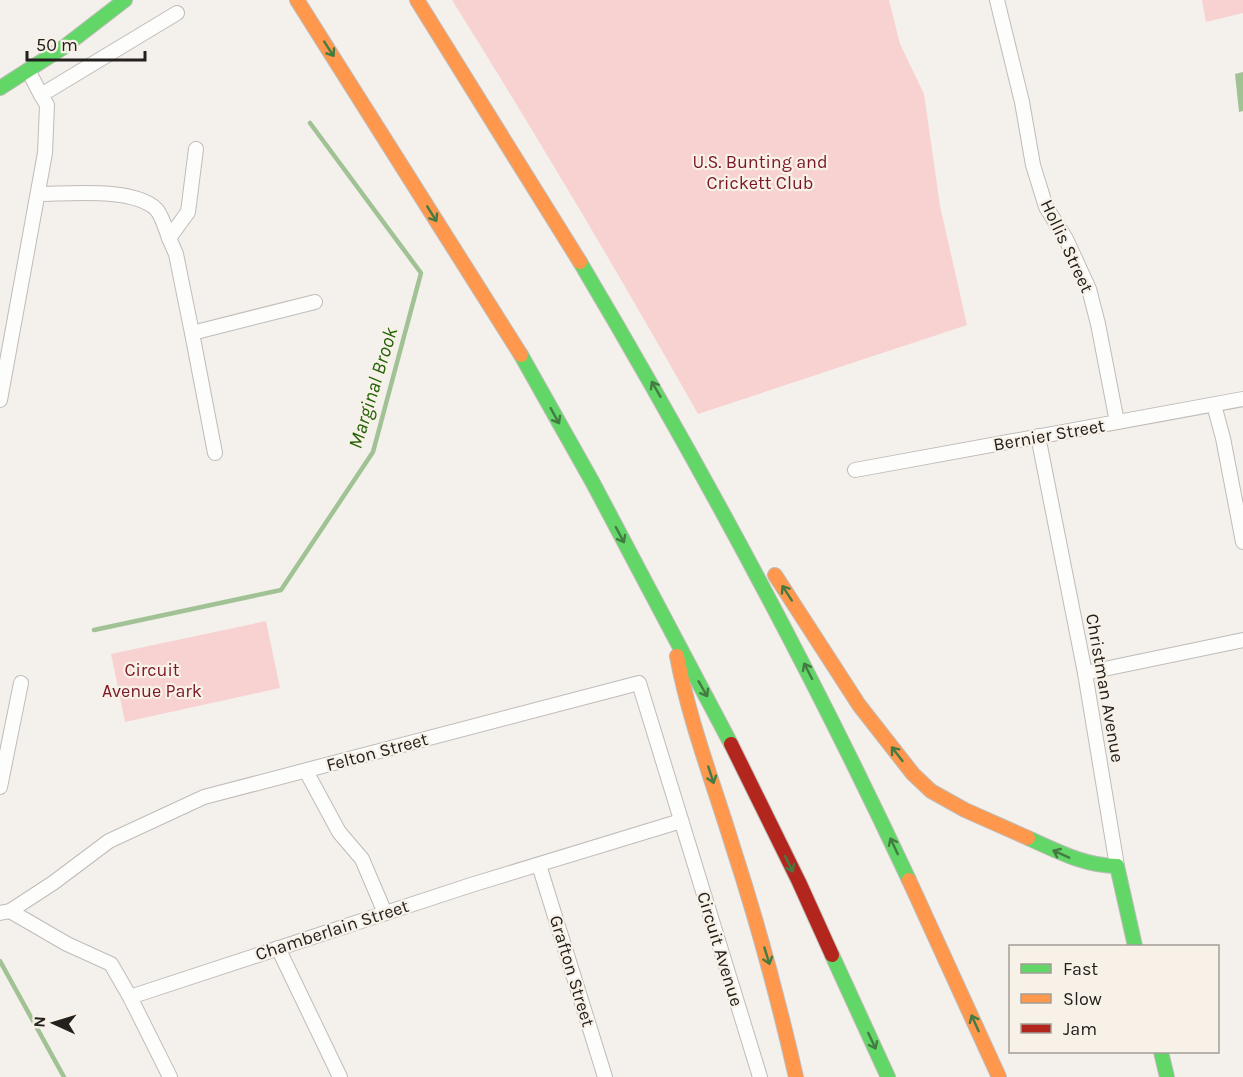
<svg xmlns="http://www.w3.org/2000/svg" width="1243" height="1077" font-family="Karla,sans-serif">
<style>
.green{fill:#f7d2d0}
.water{fill:#a1c295}
.lines{fill:none;stroke-linecap:round;stroke-linejoin:round}
.stream{stroke:#a1c295;stroke-width:4.5}
.street-casing{stroke:#bfbcb9;stroke-width:16}
.fast-casing{stroke:#bfbcb9;stroke-width:16}
.slow-casing{stroke:#bfbcb9;stroke-width:16}
.jam-casing{stroke:#bfbcb9;stroke-width:16}
.street{stroke:#fdfdfc;stroke-width:14}
.fast{stroke:#63d668;stroke-width:14}
.slow{stroke:#ff974d;stroke-width:14}
.jam{stroke:#b3261e;stroke-width:14}
.oneway{stroke:#437b42}
.labels{text-anchor:middle;dominant-baseline:central;stroke-width:4.5;stroke-linejoin:round;paint-order:stroke}
.park-label{font-size:18px;fill:#7b1726;stroke:#f7f1e8}
.street-label{font-size:18px;fill:#23201d;stroke:#f7f1e8}
.water-label{font-size:20px;font-style:italic;fill:#226206;stroke:#f7f1e8}
</style>
<rect width="100%" height="100%" fill="#f4f0ec"/>
<g class="green">
<path d="M452,0H889L900,44L924,94L940,206L967,325L698,414C619,274 537,136 452,0Z"/>
<path d="M1202,0H1243V13L1206,22Z"/>
<path d="M266,621L280,688L125,722L111,654Z"/>
</g>
<path class="water" d="M1243,72V111L1239,112L1235,74Z"/>
<g class="lines">
<g class="stream">
<path d="M94,630L281,590L373,452L421,273L310,123"/>
<path d="M0,961L64,1077"/>
</g>
<defs>
<g id="street">
<path d="M997,0L1022,102L1033,165L1046,207L1066,239L1089,289L1098,324L1117,422"/>
<path d="M29,72L41,95L177,13"/>
<path d="M38,194C68,194 133,187 156,209C162,215 166,230 169,238"/>
<path d="M192,333L176,254L169,238L188,212L196,149"/>
<path d="M0,400L45,153L47,105L41,95"/>
<path d="M1214,405L1223,438L1243,542"/>
<path d="M1038,436L1085,673L1117,866"/>
<path d="M215,453L192,333L315,302"/>
<path d="M855,470L1243,399"/>
<path d="M1085,673L1243,640"/>
<path d="M306,771L339,832L362,859L385,913"/>
<path d="M0,787L21,683"/>
<path d="M539,865L605,1077"/>
<path d="M10,911L67,944L111,964L130,997L170,1077"/>
<path d="M0,913L10,911L53,883L109,841L204,797L639,683L760,1077"/>
<path d="M278,948L340,1077"/>
<path d="M130,997L471,885L681,821"/>
</g>
<g id="fast">
<path d="M0,88L64,47L125,0"/>
<path d="M580,262C699,463 810,668 909,880"/>
<path d="M521,355L593,483L731,744"/>
<path d="M1028,838C1057,851 1085,866 1117,866"/>
<path d="M1117,866L1135,946"/>
<path d="M832,955L888,1077"/>
<path d="M1161,1052L1167,1077"/>
</g>
<g id="slow">
<path d="M297,0L521,355"/>
<path d="M417,0L580,262"/>
<path d="M775,575L859,705L913,774L931,791L965,810L1028,838"/>
<path d="M677,656C689,720 713,782 732,844C757,921 778,998 796,1077"/>
<path d="M909,880L999,1077"/>
</g>
<path id="jam" d="M731,744L799,882L832,955"/>
</defs>
<use href="#street" class="street-casing"/>
<use href="#fast" class="fast-casing"/>
<use href="#slow" class="slow-casing"/>
<use href="#jam" class="jam-casing"/>
<use href="#street" class="street"/>
<use href="#fast" class="fast"/>
<use href="#slow" class="slow"/>
<use href="#jam" class="jam"/>
</g>
<defs><path id="oneway-shaft" d="M-6 0H5M1.5-3L5.5 0L1.5 3" fill="none" stroke-width="1.6" stroke-linecap="round" stroke-linejoin="round" transform="scale(1.5)"/></defs>
<g class="oneway">
<use href="#oneway-shaft" transform="translate(329 49) rotate(57)"/>
<use href="#oneway-shaft" transform="translate(432 214) rotate(58)"/>
<use href="#oneway-shaft" transform="translate(656 389) rotate(-120)"/>
<use href="#oneway-shaft" transform="translate(555 416) rotate(61)"/>
<use href="#oneway-shaft" transform="translate(620 535) rotate(62)"/>
<use href="#oneway-shaft" transform="translate(787 593) rotate(-123)"/>
<use href="#oneway-shaft" transform="translate(808 671) rotate(-117)"/>
<use href="#oneway-shaft" transform="translate(703 689) rotate(60)"/>
<use href="#oneway-shaft" transform="translate(897 754) rotate(-128)"/>
<use href="#oneway-shaft" transform="translate(711 775) rotate(72)"/>
<use href="#oneway-shaft" transform="translate(894 846) rotate(-115)"/>
<use href="#oneway-shaft" transform="translate(1061 854) rotate(-156)"/>
<use href="#oneway-shaft" transform="translate(789 864) rotate(64)"/>
<use href="#oneway-shaft" transform="translate(767 956) rotate(73)"/>
<use href="#oneway-shaft" transform="translate(975 1023) rotate(-114)"/>
<use href="#oneway-shaft" transform="translate(872 1041) rotate(65)"/>
</g>
<g class="labels">
<g class="park-label">
<text x="760" y="162">U.S. Bunting and<tspan x="760" dy="21">Crickett Club</tspan></text>
<text x="152" y="670">Circuit<tspan x="152" dy="21">Avenue Park</tspan></text>
</g>
<g class="street-label">
<text transform="translate(1067 246) rotate(65)">Hollis Street</text>
<text transform="translate(1049 435) rotate(-10)">Bernier Street</text>
<text transform="translate(1105 688) rotate(80)">Christman Avenue</text>
<text transform="translate(377 752) rotate(-15)">Felton Street</text>
<text transform="translate(332 930) rotate(-18)">Chamberlain Street</text>
<text transform="translate(720 949) rotate(73)">Circuit Avenue</text>
<text transform="translate(572 971) rotate(73)">Grafton Street</text>
</g>
<g class="water-label">
<text transform="translate(373 388) rotate(-73)">Marginal Brook</text>
</g>
</g>
<rect x="1009" y="945" width="210" height="108" fill="#f7f1e8" stroke="#a29d97" stroke-width="1.5"/>
<rect x="1021" y="964" width="30" height="9" fill="#63d668" stroke="#a29d97" stroke-width="1.5"/>
<text x="1063" y="975" font-size="18" fill="#23201d">Fast</text>
<rect x="1021" y="994" width="30" height="9" fill="#ff974d" stroke="#a29d97" stroke-width="1.5"/>
<text x="1063" y="1005" font-size="18" fill="#23201d">Slow</text>
<rect x="1021" y="1024" width="30" height="9" fill="#b3261e" stroke="#a29d97" stroke-width="1.5"/>
<text x="1063" y="1035" font-size="18" fill="#23201d">Jam</text>
<g transform="translate(54 1023) rotate(274)" stroke="#f7f1e8" stroke-width="4.5" paint-order="stroke">
<path d="M0-4.5L10 22L0 15L-10 22Z" fill="#23201d"/>
<text y="-9" font-size="16" font-weight="bold" text-anchor="middle" fill="#23201d">N</text>
</g>
<path d="M27 51v9h118v-9" fill="none" stroke="#23201d" stroke-width="3"/>
<text x="36" y="51" font-size="18" fill="#23201d" stroke="#f7f1e8" stroke-width="4.5" paint-order="stroke">50 m</text>
</svg>
